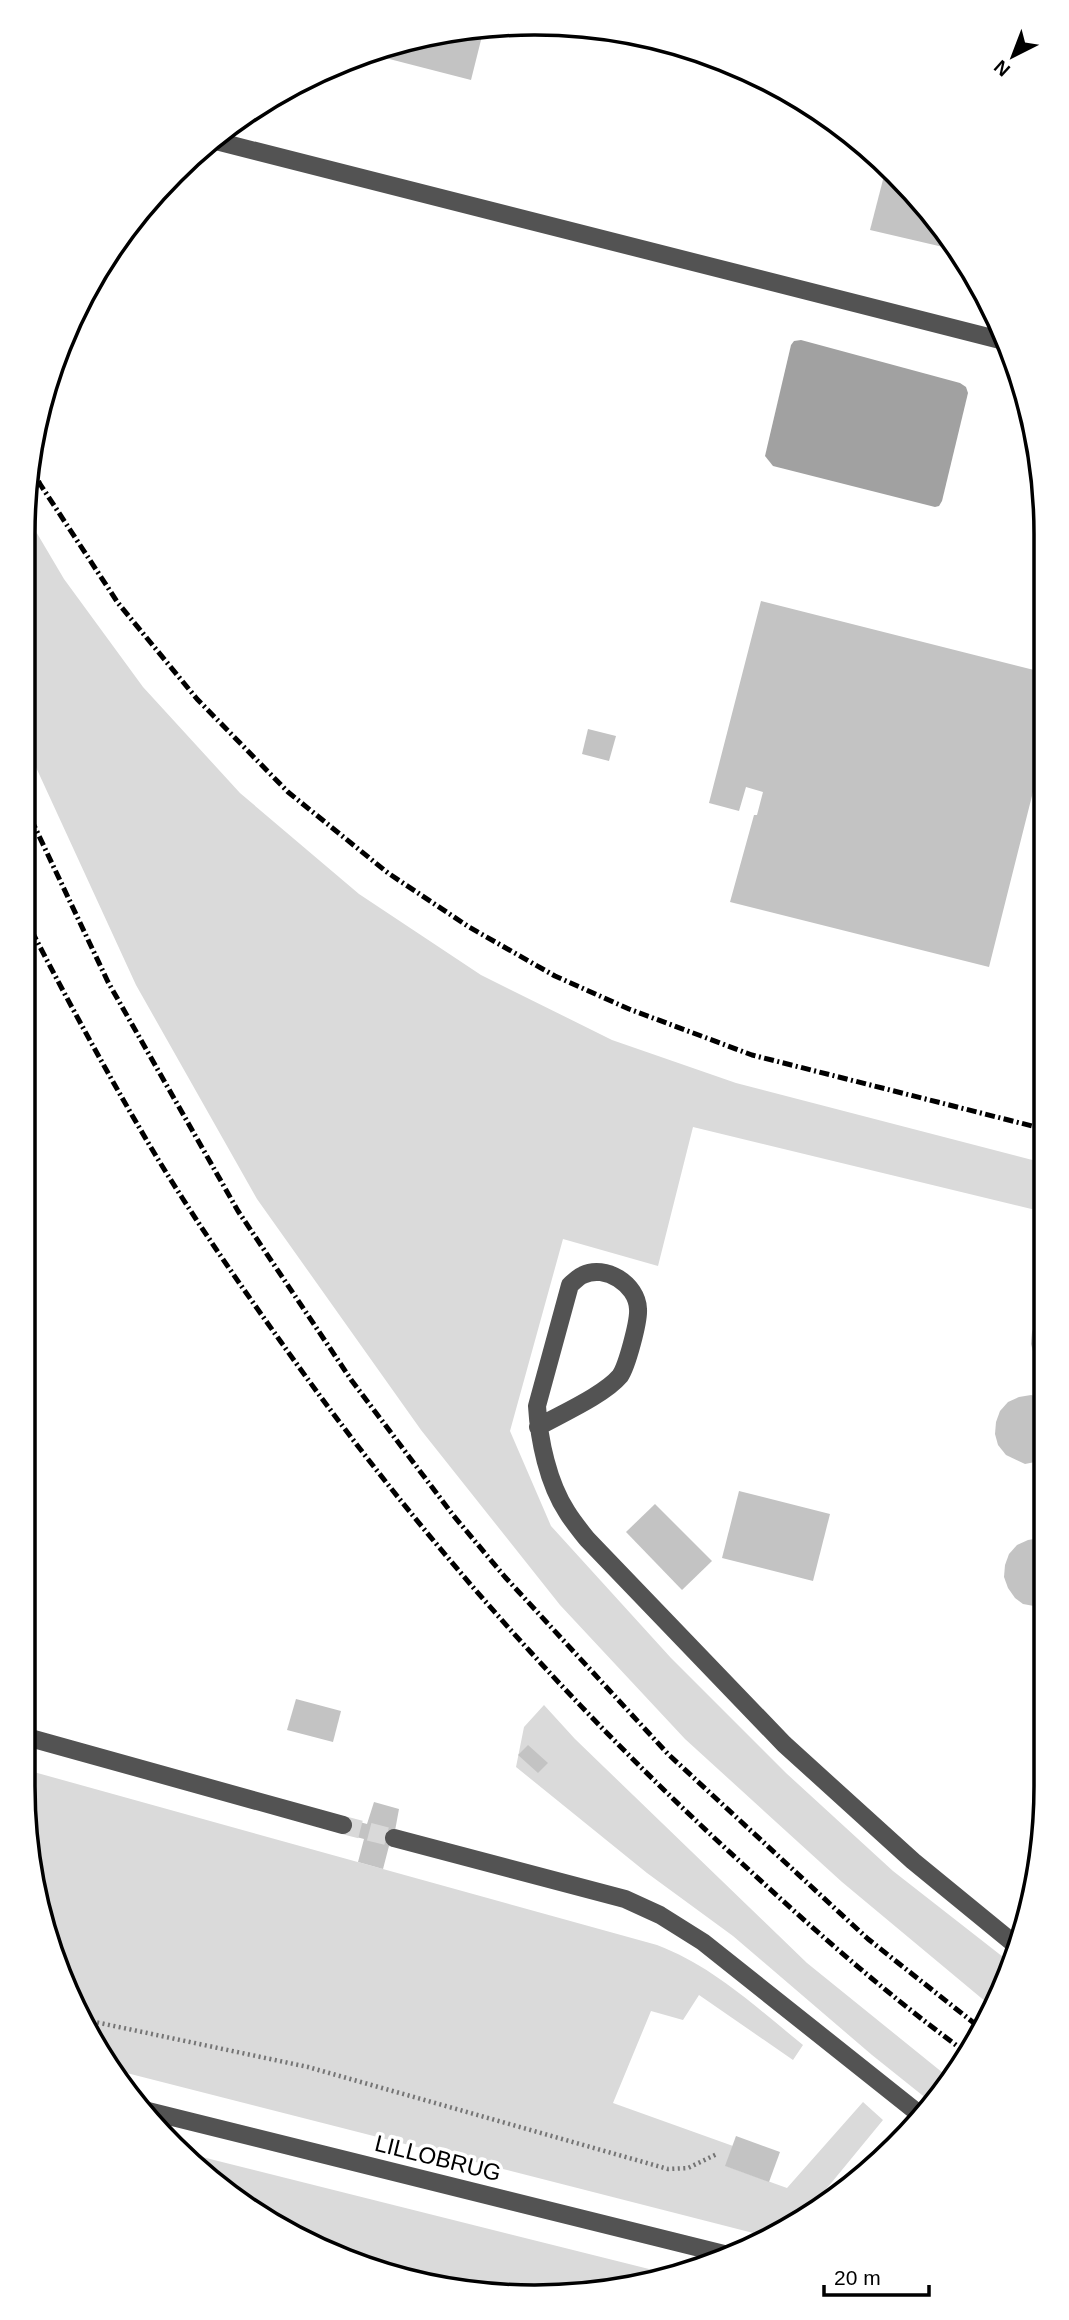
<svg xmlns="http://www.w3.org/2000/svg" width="1069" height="2320" font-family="Arial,sans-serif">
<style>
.green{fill:#dadada}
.water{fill:#a1a1a1}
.building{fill:#c3c3c3}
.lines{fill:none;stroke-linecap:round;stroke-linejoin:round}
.minor-tunnel{stroke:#d9d9d9;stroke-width:18;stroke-dasharray:18 9;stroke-linecap:butt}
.path{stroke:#757575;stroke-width:4.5;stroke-dasharray:2 3.5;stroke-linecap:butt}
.minor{stroke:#535353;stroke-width:18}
.rail{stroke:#000;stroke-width:5;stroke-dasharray:10 3.5 2 3.5;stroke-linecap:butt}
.labels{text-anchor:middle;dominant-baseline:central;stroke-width:7;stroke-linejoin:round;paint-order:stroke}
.street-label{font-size:23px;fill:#000;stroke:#fff}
.rim{fill:none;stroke:#000;stroke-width:3.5}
</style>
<rect width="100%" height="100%" fill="#fff"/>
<g class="green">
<path d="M25,513L64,579L143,687L240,793L359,894L481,975L612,1040L736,1083L1044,1163V1212L693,1127L658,1266L563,1239L510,1431L551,1526L671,1658L786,1773L893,1871L1012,1964L1007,1981L992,2007L842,1882L685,1739L560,1605L421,1430L257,1199L136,985L23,739V534Z"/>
<path d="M544,1705L575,1739L807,1963L948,2077L932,2103L872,2055L733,1936L647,1873L516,1767L524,1727Z"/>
<path d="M23,1769L657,1945C713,1966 757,2008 803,2045L793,2060L699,1995L683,2020L651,2011L613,2103L733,2146L726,2166L787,2188L863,2102L883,2120L800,2221L790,2229L769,2237L111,2069L91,2041L50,1950L23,1786Z"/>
<path d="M186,2153L669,2274L634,2287L534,2297L435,2287L279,2229Z"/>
</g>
<path class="water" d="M801,340L960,383L966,387L968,393L942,501L939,506L935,507L773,466L765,456L791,345L794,341Z"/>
<g class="building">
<path d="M484,28L471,80L366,53L434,33Z"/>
<path d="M886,168L940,223L956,250L870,230Z"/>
<path d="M761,601L1042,672L1043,752L989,967L730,902L754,815H757L763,792L746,787L739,811L709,803Z"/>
<path d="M588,729L616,736L609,761L582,754Z"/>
<path d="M1045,1312V1367L1034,1355L1031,1344L1032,1332L1036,1321Z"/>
<path d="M1031,1395L1045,1399V1460L1025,1464L1006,1455L998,1445L995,1434L996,1422L1000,1411L1008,1402L1019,1397Z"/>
<path d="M739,1491L830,1514L813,1581L722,1558Z"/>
<path d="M655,1504L712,1561L682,1590L626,1532Z"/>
<path d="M1040,1538L1045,1539L1046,1606H1034L1023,1604L1015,1598L1008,1588L1004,1577L1005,1565L1009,1554L1017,1545L1028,1540Z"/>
<path d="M296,1699L341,1711L333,1742L287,1730Z"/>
<path d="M528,1745L548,1763L538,1773L518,1755Z"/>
<path d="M374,1802L399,1809L392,1847L389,1846L383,1869L358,1862L364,1839L341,1833L345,1818L367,1824Z"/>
<path d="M736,2136L780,2152L769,2182L725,2166Z"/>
</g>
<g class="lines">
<path class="minor-tunnel" d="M343,1825L394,1838"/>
<path class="path" d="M81,2019L308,2067L668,2169L688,2168L717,2154"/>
<g class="minor">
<path d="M212,140L1008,342"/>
<path d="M538,1427C561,1414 604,1395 620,1376C627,1366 639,1321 638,1309C637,1284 605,1264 583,1275C578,1277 574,1282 570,1285L537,1406C539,1440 548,1483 567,1512C573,1522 580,1530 587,1539L784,1744L913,1861L1018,1947"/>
<path d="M23,1736L343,1825"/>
<path d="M394,1838L625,1899L660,1915L703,1942L923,2117"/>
<path d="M140,2109L724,2254"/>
</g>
<g class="rail">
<path d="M30,464L40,484L118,603L197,699L288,792L388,873L469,927L555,976L629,1009L752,1055L1044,1129"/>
<path d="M23,802L108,982L238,1211L352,1381L453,1515L505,1577L668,1754L868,1939L979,2027"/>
<path d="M23,914C65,996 109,1077 156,1156C195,1220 238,1282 281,1342C417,1534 573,1710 747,1868C816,1932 888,1995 964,2051"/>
</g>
</g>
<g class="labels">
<g class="street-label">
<text transform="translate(438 2158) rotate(14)">LILLOBRUG</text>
</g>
</g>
<path d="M0 0H1069V2320H0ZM534 35H535A499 499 0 0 1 1034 534V1786A499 499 0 0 1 535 2285H534A499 499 0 0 1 35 1786V534A499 499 0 0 1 534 35Z" fill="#fff" fill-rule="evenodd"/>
<path class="rim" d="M534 35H535A499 499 0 0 1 1034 534V1786A499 499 0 0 1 535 2285H534A499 499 0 0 1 35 1786V534A499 499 0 0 1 534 35Z"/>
<g transform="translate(1013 56) rotate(222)" stroke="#ffffff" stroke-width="5" paint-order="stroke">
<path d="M0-5L12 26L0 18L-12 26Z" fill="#000000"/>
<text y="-10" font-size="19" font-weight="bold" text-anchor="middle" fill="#000000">N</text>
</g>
<path d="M824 2285v10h105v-10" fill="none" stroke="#000000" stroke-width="3.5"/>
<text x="834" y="2285" font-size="21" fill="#000000" stroke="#ffffff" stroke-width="5" paint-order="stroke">20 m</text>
</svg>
